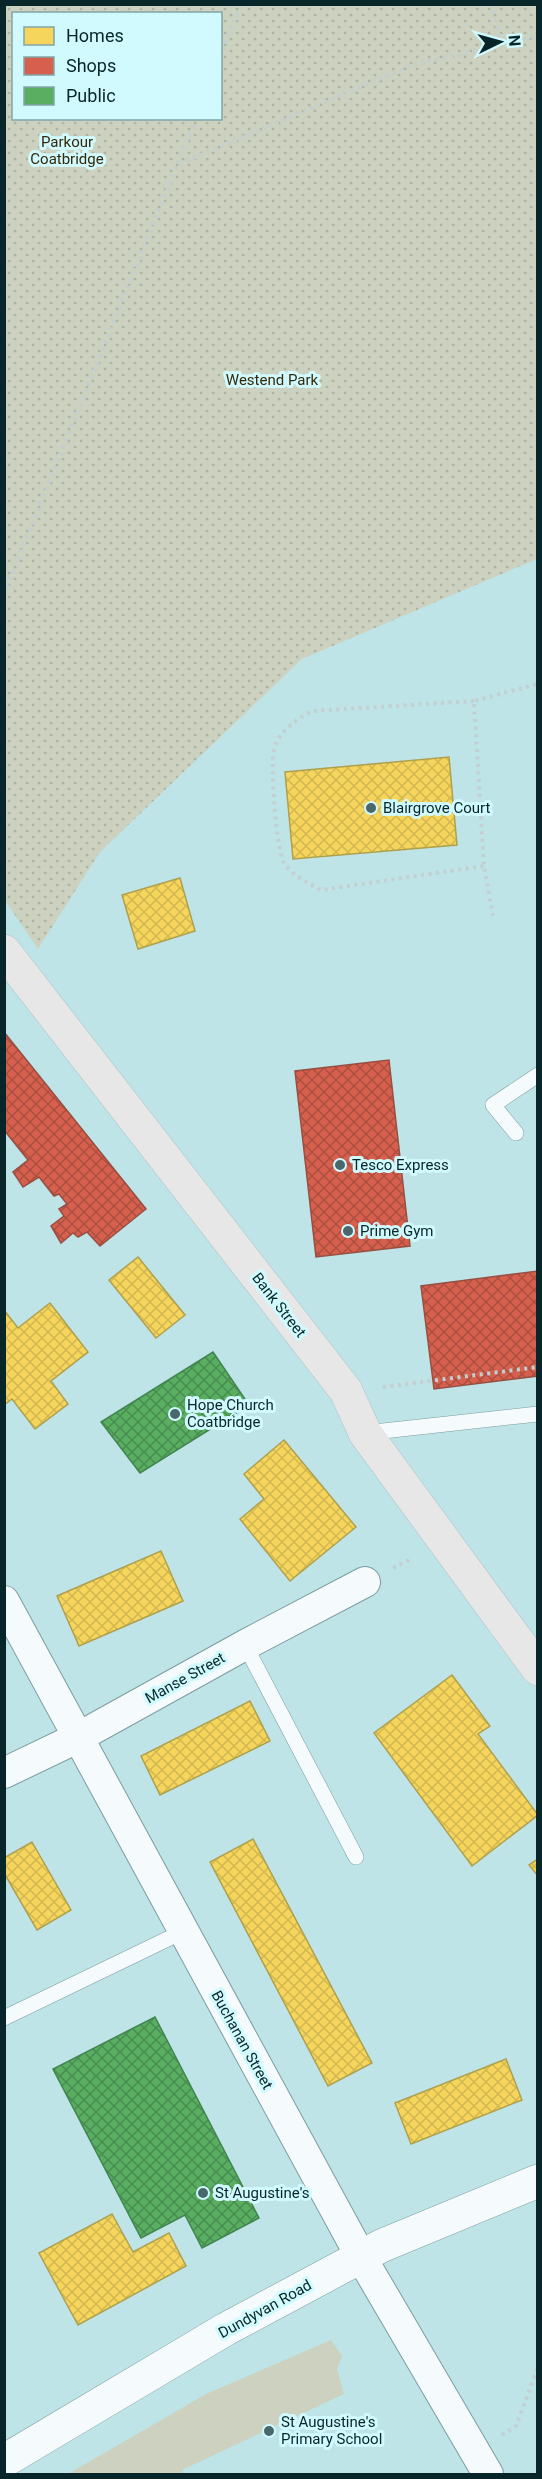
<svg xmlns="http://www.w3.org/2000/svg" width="542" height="2479" font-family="Roboto,sans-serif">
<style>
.grass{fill:#ccd2bf}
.park{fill:url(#park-dots);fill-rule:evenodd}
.homes{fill:url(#homes-cross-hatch);stroke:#afa04d;stroke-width:1.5}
.shops{fill:url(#shops-cross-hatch);stroke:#984f42;stroke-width:1.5}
.public{fill:url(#public-cross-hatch);stroke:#418550;stroke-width:1.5}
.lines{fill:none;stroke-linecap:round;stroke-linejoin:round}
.service-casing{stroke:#7e9c9f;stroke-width:16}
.minor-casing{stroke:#7e9c9f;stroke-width:32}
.secondary-casing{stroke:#7e9c9f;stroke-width:34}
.primary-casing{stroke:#aec2c4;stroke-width:34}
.path{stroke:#c3cfd0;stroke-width:4;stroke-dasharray:3 4.5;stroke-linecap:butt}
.service{stroke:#f5fbfc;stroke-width:15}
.minor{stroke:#f5fbfc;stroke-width:30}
.secondary{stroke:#f5fbfc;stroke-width:33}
.primary{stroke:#e8e7e8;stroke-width:33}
.poi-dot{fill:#48686c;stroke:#d1fafe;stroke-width:2}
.labels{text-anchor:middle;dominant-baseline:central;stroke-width:6;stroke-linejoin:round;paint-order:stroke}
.park-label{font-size:15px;fill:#36280a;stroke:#d1fafe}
.poi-label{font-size:15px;fill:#082629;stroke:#d1fafe;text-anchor:start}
.street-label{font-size:15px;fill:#082629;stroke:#d1fafe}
</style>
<defs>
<pattern id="park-dots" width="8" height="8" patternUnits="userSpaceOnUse" patternTransform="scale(1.5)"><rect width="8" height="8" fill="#ccd2bf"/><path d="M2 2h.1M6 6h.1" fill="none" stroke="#aeb4a4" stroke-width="1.8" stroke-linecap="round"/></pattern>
<pattern id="homes-cross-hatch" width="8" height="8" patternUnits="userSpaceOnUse" patternTransform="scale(1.5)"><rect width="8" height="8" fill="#f6d55c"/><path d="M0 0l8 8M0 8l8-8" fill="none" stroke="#d1b750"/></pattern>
<pattern id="shops-cross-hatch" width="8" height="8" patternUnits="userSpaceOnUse" patternTransform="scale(1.5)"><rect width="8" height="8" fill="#d6604d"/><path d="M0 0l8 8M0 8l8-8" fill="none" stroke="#ac4f40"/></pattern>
<pattern id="public-cross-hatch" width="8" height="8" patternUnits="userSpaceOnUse" patternTransform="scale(1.5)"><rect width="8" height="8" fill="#5aae61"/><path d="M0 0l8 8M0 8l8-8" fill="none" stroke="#488d50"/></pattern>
</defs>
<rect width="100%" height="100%" fill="#bee4e8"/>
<path class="grass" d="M331,2340L342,2356L337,2369L344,2394L182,2470L184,2474H68L206,2394Z"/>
<path class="park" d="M5,4L538,5L537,559L302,659L100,852L38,949L4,899ZM14,14H220V118H14Z"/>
<g class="homes">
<path d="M449,757L457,845L293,859L285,772Z"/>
<path d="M180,878L195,931L138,949L122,895Z"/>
<path d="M138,1257L185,1315L156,1338L109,1280Z"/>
<path d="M50,1303L88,1352L51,1381L68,1404L35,1429L12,1399L4,1405V1310L18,1328Z"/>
<path d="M284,1440L356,1527L290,1581L240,1519L264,1499L244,1474Z"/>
<path d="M161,1551L183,1601L79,1646L57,1596Z"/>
<path d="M452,1675L490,1726L478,1734L538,1815L472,1866L374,1733Z"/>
<path d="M250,1701L270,1741L160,1795L141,1756Z"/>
<path d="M253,1839L372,2063L328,2086L210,1862Z"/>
<path d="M32,1842L71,1910L37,1930L4,1873V1858Z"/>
<path d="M538,1859V1876L529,1865Z"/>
<path d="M506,2059L522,2100L411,2144L395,2103Z"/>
<path d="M112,2214L133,2252L169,2233L186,2266L78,2325L39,2253Z"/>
</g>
<g class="shops">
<path d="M4,1032L146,1209L100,1246L87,1232L78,1237L73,1233L61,1243L51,1226L64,1216L59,1209L67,1204L59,1194L54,1196L39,1177L23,1187L13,1172L28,1160L4,1130Z"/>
<path d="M389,1060L410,1246L316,1257L295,1071Z"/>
<path d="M538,1271V1376L434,1389L421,1286Z"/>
</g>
<g class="public">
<path d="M213,1352L249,1405L140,1473L101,1422Z"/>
<path d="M155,2017L259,2218L202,2248L185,2215L141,2238L53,2069Z"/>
</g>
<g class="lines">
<defs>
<g id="service">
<path d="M516,1133L493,1105L538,1075"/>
<path d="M365,1433L538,1414"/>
<path d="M245,1645L356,1857"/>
<path d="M4,2018L182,1932"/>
</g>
<g id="minor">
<path d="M4,1601L361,2257L488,2474"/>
<path d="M4,1773L77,1738L245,1645L365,1582"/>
</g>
<path id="secondary" d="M4,2461L226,2329L381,2246L538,2181"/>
<path id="primary" d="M4,951L346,1391L365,1433L538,1669"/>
</defs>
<use href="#service" class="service-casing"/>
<use href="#minor" class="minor-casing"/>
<use href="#secondary" class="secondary-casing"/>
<use href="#primary" class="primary-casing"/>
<g class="path">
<path d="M492,4L501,44"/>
<path d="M220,57L241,4"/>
<path d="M179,164L410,66L538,36"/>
<path d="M4,594L196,118"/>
<path d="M474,701L312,711C297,719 279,731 274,749C270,765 276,849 284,863C291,875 309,883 321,890L484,866"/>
<path d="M493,916L484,866L474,701L538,684"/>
<path d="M383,1387L538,1367"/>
<path d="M393,1568L413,1558"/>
<path d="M502,2435L516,2426L538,2367"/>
</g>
<use href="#service" class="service"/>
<use href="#minor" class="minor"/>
<use href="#secondary" class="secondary"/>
<use href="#primary" class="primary"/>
</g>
<g class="poi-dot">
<circle cx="371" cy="808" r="6"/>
<circle cx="340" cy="1165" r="6"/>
<circle cx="348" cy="1231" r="6"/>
<circle cx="175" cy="1414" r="6"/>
<circle cx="203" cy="2193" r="6"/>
<circle cx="269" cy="2431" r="6"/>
</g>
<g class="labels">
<g class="park-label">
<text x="67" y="142">Parkour<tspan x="67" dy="17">Coatbridge</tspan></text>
<text x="272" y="380">Westend Park</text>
</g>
<g class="poi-label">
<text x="383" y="808">Blairgrove Court</text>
<text x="352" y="1165">Tesco Express</text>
<text x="360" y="1231">Prime Gym</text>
<text x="187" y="1405">Hope Church<tspan x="187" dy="17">Coatbridge</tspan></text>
<text x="215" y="2193">St Augustine's</text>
<text x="281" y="2422">St Augustine's<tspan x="281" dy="17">Primary School</tspan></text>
</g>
<g class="street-label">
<text transform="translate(279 1305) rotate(52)">Bank Street</text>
<text transform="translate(185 1678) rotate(-29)">Manse Street</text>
<text transform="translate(242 2040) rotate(61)">Buchanan Street</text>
<text transform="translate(265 2309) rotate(-29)">Dundyvan Road</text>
</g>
</g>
<rect width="542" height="2479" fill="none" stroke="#082629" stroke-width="12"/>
<rect x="12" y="12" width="210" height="108" fill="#d1fafe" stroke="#81a5a9" stroke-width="1.5"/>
<rect x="24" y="27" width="30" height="18" fill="#f6d55c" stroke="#81a5a9" stroke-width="1.5"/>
<text x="66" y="42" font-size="18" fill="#082629">Homes</text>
<rect x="24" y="57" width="30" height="18" fill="#d6604d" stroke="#81a5a9" stroke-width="1.5"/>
<text x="66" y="72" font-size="18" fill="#082629">Shops</text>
<rect x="24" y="87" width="30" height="18" fill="#5aae61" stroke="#81a5a9" stroke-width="1.5"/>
<text x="66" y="102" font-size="18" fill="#082629">Public</text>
<g transform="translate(500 42) rotate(85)" stroke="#d1fafe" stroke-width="4.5" paint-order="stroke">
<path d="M0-4.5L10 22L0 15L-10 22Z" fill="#082629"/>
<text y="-9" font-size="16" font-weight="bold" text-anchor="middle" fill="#082629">N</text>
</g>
</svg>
